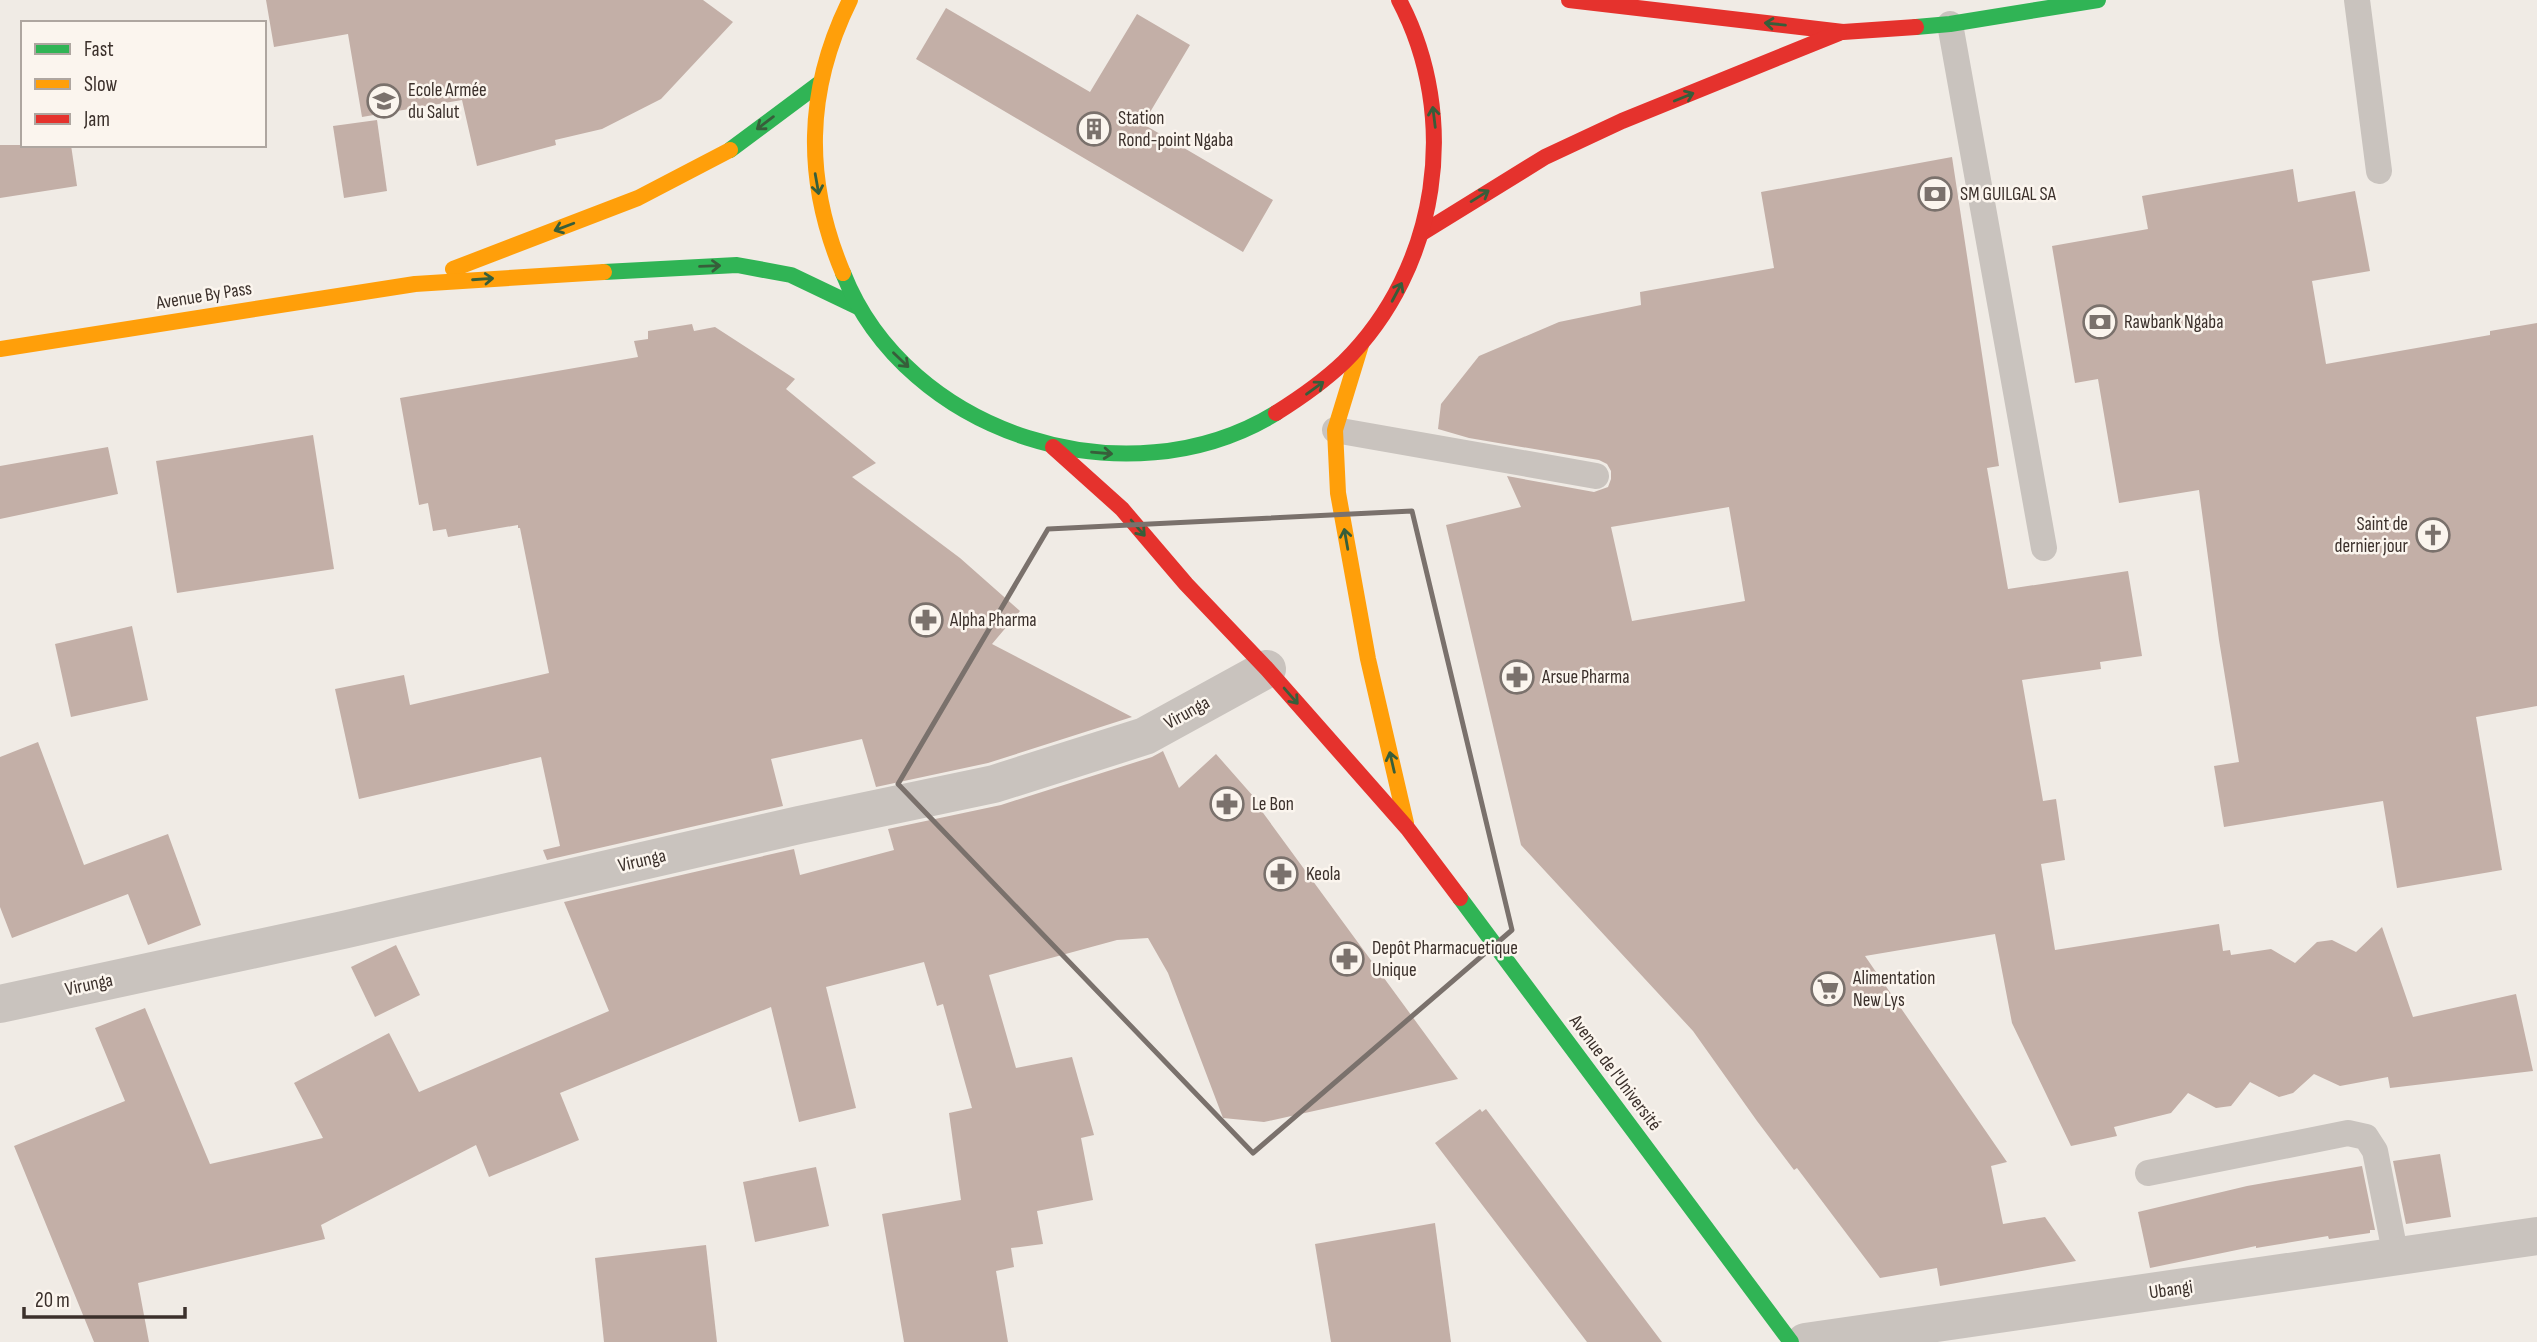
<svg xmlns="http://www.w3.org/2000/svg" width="2537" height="1342" font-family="'Sofia Sans Condensed',sans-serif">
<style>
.building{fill:#c3afa7;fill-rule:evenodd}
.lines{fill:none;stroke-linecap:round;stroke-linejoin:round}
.lane{stroke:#c9c3be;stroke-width:26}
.street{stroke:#c9c3be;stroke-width:38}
.fast{stroke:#30b455;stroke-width:16}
.slow{stroke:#ff9f0a;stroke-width:16}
.jam{stroke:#e5322d;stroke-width:16}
.oneway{stroke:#375e3a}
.marked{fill:none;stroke:#7a716c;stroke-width:5;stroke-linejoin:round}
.labels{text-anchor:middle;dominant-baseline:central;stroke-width:5;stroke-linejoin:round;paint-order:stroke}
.poi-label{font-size:19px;fill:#3b302b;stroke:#fbf5ee;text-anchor:start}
.street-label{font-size:19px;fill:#3b302b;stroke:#fbf5ee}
</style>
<rect width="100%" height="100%" fill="#f0ebe5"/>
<g class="building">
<path d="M266,0H703L733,22L661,99L602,129L555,140L556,145L477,166L462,100L362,117L348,34L274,47Z"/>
<path d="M946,8L1090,92L1137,14L1190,45L1143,124L1273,200L1243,252L916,59Z"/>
<path d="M377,120L387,191L344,198L333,126Z"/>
<path d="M0,145H71L77,186L0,198Z"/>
<path d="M1952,157L1999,466L1987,468L2008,589L2128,571L2142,656L2100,662L2101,669L2022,680L2043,801L2056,799L2065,860L2041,864L2055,950L2219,924L2223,951L2230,950L2231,955L2271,949L2295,963L2317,942L2332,940L2356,952L2382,927L2413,1017L2516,994L2533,1071L2390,1088L2388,1077L2340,1086L2314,1074L2293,1093L2279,1097L2250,1082L2231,1106L2216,1108L2188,1093L2171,1113L2114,1127L2117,1136L2071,1146L2012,1023L1995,934L1865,956L2007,1162L1991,1166L2003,1224L2045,1217L2076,1261L1940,1286L1937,1268L1880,1278L1797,1168L1794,1170L1757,1121L1693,1031L1521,845L1446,525L1521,507L1507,476L1594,492L1608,487L1611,479V471L1607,464L1599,460L1469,438L1438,429L1441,404L1479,356L1559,322L1641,305L1640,292L1774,268L1761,192ZM1729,507L1745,601L1632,621L1611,527Z"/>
<path d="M2293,169L2298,202L2355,191L2370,271L2312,281L2326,364L2490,335V331L2537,323V706L2476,717L2502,870L2397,888L2383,801L2224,827L2214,766L2239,762L2219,640L2199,490L2119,503L2098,379L2075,383L2052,246L2148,229L2142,196Z"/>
<path d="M692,324L694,331L715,327L795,379L786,389L876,463L852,477L960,558L1020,611L992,644L1132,717L988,763L876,787L862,739L771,759L783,806L547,860L543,850L560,846L541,757L359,799L335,689L404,675L410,705L549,673L520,528H518V525L448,537L446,529L433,531L428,503L419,505L400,398L638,357L634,341L648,339V331Z"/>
<path d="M313,435L334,569L177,593L156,461Z"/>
<path d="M108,447L118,494L0,519V466Z"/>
<path d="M132,626L148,700L71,717L55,644Z"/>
<path d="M38,742L84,865L168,834L201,925L148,945L128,894L12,938L0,907V757Z"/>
<path d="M1163,751L1179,788L1216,754L1260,804L1258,806L1458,1079L1264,1122L1223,1118L1168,973L1148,938L1117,940L989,975L1016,1068L1072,1057L1094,1135L1081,1138L1093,1200L1037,1211L1043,1244L1011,1248L1014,1267L996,1271L1008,1342H904L882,1214L961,1200L949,1113L972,1108L943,1004L937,1006L924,962L826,987L856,1108L799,1122L771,1007L560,1093L579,1140L489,1177L476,1145L321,1225L325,1239L138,1283L149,1342H94L14,1146L125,1101L95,1028L145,1008L210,1164L323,1138L294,1083L389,1033L419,1092L609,1011L564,902L794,849L800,875L894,850L888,829L1001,805L1152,757Z"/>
<path d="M396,945L420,995L375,1017L351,967Z"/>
<path d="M1480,1109L1482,1112L1486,1109L1662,1342H1587L1435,1143Z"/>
<path d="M2440,1154L2451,1217L2406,1224L2393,1161Z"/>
<path d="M2362,1166L2375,1230H2370V1233L2329,1239L2328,1236L2256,1248V1246L2150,1268L2138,1212L2247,1186Z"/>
<path d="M816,1167L829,1226L755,1242L743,1182Z"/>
<path d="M1435,1223L1451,1342H1331L1315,1244Z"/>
<path d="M706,1245L717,1342H604L595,1258Z"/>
</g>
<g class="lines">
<g class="lane">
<path d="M2357,0L2379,171"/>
<path d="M1950,24L2044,548"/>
<path d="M1335,430L1596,476"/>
<path d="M2148,1173L2348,1133L2366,1137L2375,1151L2396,1257"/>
</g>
<g class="street">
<path d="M0,1004L343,930L799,825L994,784L1145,736L1267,669"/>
<path d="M1805,1342L2537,1236"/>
</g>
<g class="fast">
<path d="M1916,27L1950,24L2098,0"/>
<path d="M730,150L820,83"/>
<path d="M604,272L737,265L791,275L858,307"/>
<path d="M843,273C907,435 1127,504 1276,413"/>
<path d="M1460,898L1791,1342"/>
</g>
<g class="slow">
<path d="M453,269L638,198L730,150"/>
<path d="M843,273C804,180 805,91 850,0"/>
<path d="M1361,345L1335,430L1338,493L1368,659L1406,823"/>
<path d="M0,349L415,284L604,272"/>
</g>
<g class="jam">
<path d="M1569,0L1843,32L1916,27"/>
<path d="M1422,233L1545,157L1622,121L1839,33"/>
<path d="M1276,413C1300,398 1323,382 1344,362C1439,268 1461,117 1399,0"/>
<path d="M1053,447L1122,509L1186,584L1267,669L1408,829L1460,898"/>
</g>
</g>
<defs><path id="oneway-shaft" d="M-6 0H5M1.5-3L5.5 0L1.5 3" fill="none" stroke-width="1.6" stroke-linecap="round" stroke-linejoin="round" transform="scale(1.75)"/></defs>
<g class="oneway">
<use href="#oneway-shaft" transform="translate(1775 24) rotate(-174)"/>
<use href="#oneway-shaft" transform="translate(1684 97) rotate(-22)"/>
<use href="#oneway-shaft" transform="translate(1434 117) rotate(-97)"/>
<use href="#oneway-shaft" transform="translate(765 123) rotate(143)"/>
<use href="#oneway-shaft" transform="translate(817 184) rotate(80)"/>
<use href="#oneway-shaft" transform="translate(1480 196) rotate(-32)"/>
<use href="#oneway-shaft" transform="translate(564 227) rotate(159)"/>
<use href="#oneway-shaft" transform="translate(710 266) rotate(-2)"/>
<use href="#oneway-shaft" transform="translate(483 279) rotate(-4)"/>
<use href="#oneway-shaft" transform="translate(1397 292) rotate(-62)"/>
<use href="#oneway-shaft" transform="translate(901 360) rotate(44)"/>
<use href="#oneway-shaft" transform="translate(1315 388) rotate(-36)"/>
<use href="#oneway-shaft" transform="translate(1102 453) rotate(5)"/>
<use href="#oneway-shaft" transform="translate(1138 528) rotate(49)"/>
<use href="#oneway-shaft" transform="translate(1346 539) rotate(-100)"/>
<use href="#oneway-shaft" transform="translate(1291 696) rotate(49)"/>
<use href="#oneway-shaft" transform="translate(1392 762) rotate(-103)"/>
</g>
<path class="marked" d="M1412,511L1512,930L1253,1153L898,784L1048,529Z"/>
<defs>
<symbol id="school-ring" viewBox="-11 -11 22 22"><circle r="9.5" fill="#fbf5ee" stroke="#7a716c" stroke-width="1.5"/><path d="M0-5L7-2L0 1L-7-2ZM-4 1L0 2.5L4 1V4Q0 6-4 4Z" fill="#7a716c"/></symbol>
<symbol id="building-ring" viewBox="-11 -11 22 22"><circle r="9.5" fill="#fbf5ee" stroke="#7a716c" stroke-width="1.5"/><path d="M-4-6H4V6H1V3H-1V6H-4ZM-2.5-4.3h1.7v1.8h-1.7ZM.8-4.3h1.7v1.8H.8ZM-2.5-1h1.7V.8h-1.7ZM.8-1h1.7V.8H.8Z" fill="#7a716c"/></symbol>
<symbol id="bank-ring" viewBox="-11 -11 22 22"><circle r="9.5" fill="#fbf5ee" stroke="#7a716c" stroke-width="1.5"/><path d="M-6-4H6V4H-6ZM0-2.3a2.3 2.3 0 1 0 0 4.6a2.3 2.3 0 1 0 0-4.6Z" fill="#7a716c"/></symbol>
<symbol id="church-ring" viewBox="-11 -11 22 22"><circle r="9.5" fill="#fbf5ee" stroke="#7a716c" stroke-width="1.5"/><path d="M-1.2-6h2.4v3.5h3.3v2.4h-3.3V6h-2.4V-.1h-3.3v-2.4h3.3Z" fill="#7a716c"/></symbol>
<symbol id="pharmacy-ring" viewBox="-11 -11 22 22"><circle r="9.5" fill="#fbf5ee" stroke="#7a716c" stroke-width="1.5"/><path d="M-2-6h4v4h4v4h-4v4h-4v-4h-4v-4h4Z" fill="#7a716c"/></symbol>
<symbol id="supermarket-ring" viewBox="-11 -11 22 22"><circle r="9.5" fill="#fbf5ee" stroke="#7a716c" stroke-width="1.5"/><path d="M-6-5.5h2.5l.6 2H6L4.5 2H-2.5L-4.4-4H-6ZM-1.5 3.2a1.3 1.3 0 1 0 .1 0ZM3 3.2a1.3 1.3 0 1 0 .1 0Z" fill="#7a716c"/></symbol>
</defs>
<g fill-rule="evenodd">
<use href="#school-ring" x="365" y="82" width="38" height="38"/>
<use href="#building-ring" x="1075" y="110" width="38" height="38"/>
<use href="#bank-ring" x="1916" y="175" width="38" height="38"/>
<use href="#bank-ring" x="2081" y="303" width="38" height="38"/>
<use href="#church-ring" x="2414" y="516" width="38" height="38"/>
<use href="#pharmacy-ring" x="907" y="601" width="38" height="38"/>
<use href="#pharmacy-ring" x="1498" y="658" width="38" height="38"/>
<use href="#pharmacy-ring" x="1208" y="785" width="38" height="38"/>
<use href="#pharmacy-ring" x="1262" y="855" width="38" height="38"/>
<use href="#pharmacy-ring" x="1328" y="940" width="38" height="38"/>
<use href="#supermarket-ring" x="1809" y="970" width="38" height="38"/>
</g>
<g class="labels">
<g class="poi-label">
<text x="408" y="90">Ecole Armée<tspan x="408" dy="22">du Salut</tspan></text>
<text x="1118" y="118">Station<tspan x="1118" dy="22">Rond-point Ngaba</tspan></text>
<text x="1960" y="194">SM GUILGAL SA</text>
<text x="2124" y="322">Rawbank Ngaba</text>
<text x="2408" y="524" text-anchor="end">Saint de<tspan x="2408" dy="22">dernier jour</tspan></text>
<text x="950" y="620">Alpha Pharma</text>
<text x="1542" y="677">Arsue Pharma</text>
<text x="1252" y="804">Le Bon</text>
<text x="1306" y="874">Keola</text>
<text x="1372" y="948">Depôt Pharmacuetique<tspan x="1372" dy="22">Unique</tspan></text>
<text x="1853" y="978">Alimentation<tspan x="1853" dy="22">New Lys</tspan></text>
</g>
<g class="street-label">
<text transform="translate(204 296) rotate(-9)">Avenue By Pass</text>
<text transform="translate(1187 713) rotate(-29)">Virunga</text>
<text transform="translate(642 861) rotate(-13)">Virunga</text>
<text transform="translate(89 985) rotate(-12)">Virunga</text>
<text transform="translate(1615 1073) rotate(53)">Avenue de l'Université</text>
<text transform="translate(2171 1290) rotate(-8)">Ubangi</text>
</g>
</g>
<rect x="21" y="21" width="245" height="126" fill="#fbf5ee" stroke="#aea6a0" stroke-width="2"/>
<rect x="35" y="44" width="35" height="10" fill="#30b455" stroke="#aea6a0" stroke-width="2"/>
<text x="84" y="56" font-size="21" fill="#3b302b">Fast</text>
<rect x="35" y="79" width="35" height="10" fill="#ff9f0a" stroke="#aea6a0" stroke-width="2"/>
<text x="84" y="91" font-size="21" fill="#3b302b">Slow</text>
<rect x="35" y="114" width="35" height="10" fill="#e5322d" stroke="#aea6a0" stroke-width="2"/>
<text x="84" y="126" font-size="21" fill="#3b302b">Jam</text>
<path d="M24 1307v10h161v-10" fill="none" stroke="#3b302b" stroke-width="3.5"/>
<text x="35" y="1307" font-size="21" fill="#3b302b" stroke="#fbf5ee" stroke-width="5" paint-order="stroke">20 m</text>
</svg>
